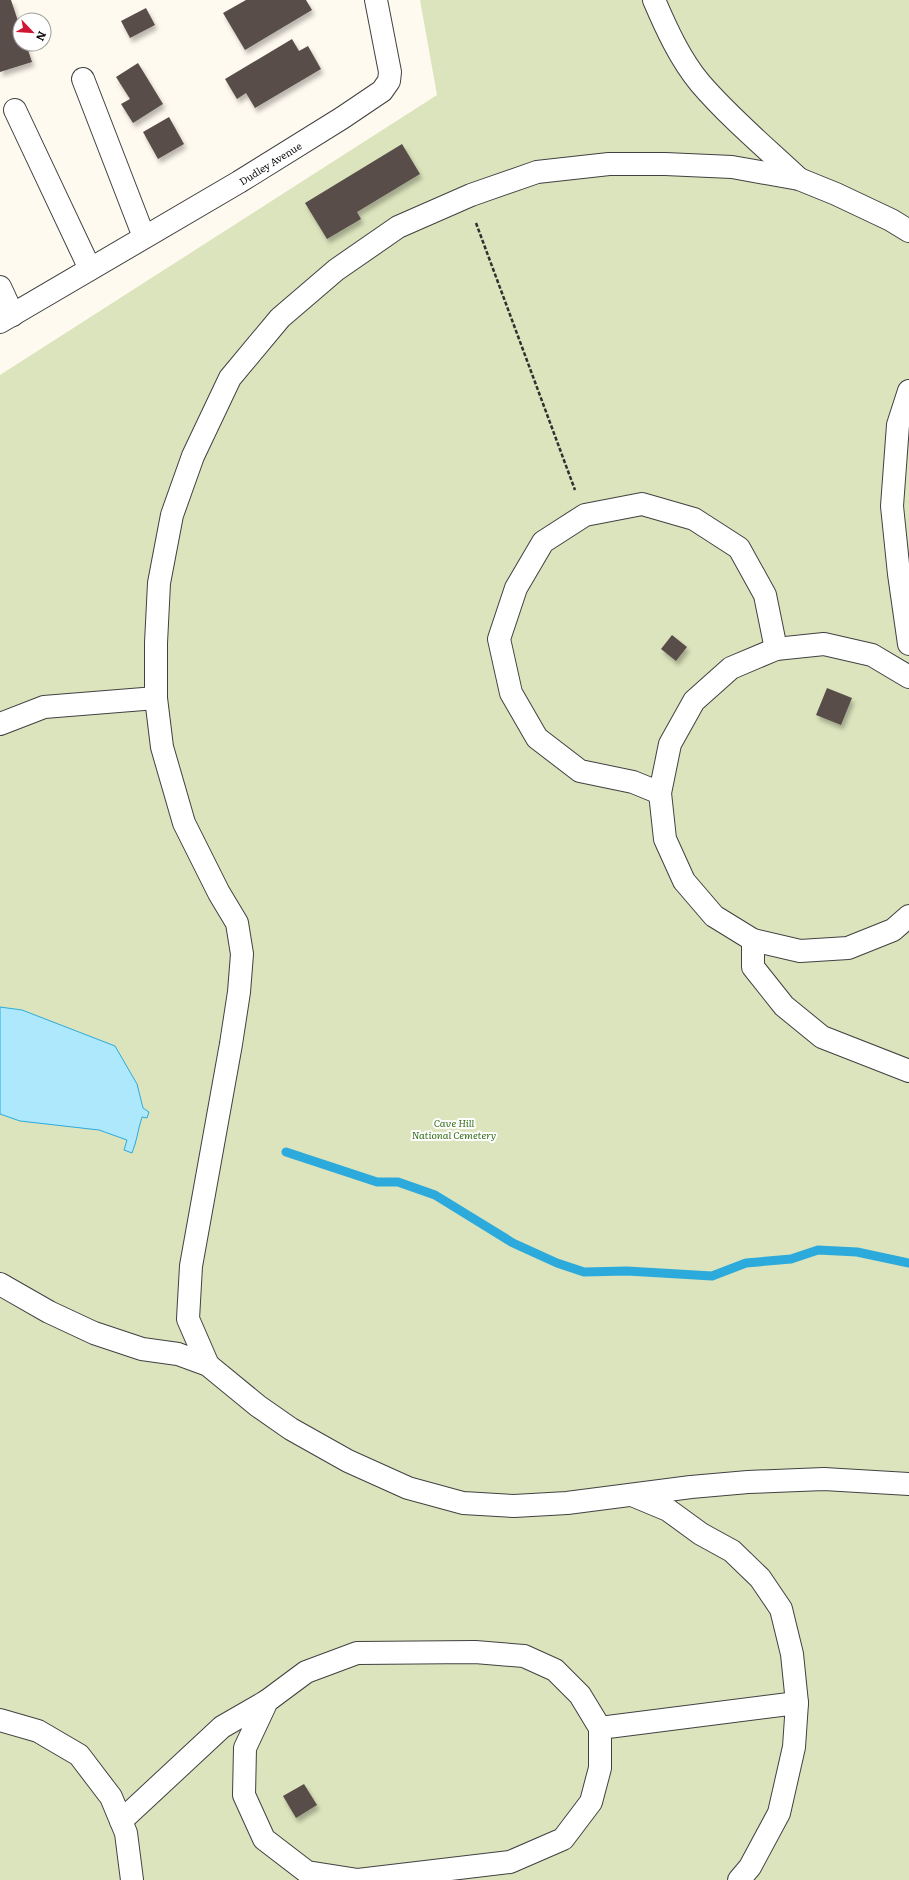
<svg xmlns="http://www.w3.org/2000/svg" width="909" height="1880" font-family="Literata,serif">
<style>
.cemetery{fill:#dce4bd}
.water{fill:#ade8fd;stroke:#2caadc}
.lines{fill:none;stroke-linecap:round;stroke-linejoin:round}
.stream{stroke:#2caadc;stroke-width:9}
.building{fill:#584d49;filter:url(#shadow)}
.minor-casing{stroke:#414141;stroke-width:24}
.path{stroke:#303030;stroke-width:2.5;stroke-dasharray:4 2;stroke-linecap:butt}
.minor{stroke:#fff;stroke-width:22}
.labels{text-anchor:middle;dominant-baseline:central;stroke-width:4;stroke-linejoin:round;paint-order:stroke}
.street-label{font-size:10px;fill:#0e0e0e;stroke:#fff}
.park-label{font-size:10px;font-style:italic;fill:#336d17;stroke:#fff}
</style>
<defs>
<filter id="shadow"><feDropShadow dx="2.5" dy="4.5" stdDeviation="2" flood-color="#0004"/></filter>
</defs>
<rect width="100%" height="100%" fill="#fffaef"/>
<path class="cemetery" d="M420,0H909V1880H0V375L437,95Z"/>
<path class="water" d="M0,1007L22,1010L115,1046L137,1084L143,1108L149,1112L147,1118L142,1117C138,1129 137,1141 132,1153L124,1150L127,1140L99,1130L20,1121L0,1114Z"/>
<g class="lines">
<path class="stream" d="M286,1152L377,1182H398L435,1195L513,1243L557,1263L584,1272L627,1271L712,1276L746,1263L791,1259L818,1250L857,1252L909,1263"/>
</g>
<g class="building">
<path d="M0,0H11L20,27V44H26L32,62L0,72Z"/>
<path d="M246,0H306L312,10L245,50L223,13Z"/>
<path d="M146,8L155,25L130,38L121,21Z"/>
<path d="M292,39L299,51L308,46L321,69L255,108L246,93L237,99L225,79Z"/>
<path d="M138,63L163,104L133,123L121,104L130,99L116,77Z"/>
<path d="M169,117L184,144L158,159L143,132Z"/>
<path d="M402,144L420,174L357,212L361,219L327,239L305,203Z"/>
<path d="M672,635L687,647L676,661L661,649Z"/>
<path d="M827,688L852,698L841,725L816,715Z"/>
<path d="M304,1784L317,1805L296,1818L283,1796Z"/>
</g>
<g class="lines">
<defs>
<g id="minor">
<path d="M654,0C666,28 680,59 700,83C730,118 766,148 799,179"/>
<path d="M83,79L144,237"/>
<path d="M15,110L90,269"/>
<path d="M0,287L13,315"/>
<path d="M0,322L239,182L342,118L382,91L389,81L390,72L376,0"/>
<path d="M909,391L898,425L892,506L899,574L909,644"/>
<path d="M909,677L872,655L824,644L776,649L731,668L694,701L670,744L660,793L665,839L684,881L714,916L753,940L800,951L848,948L893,930L909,916"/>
<path d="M0,724L44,707L156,698"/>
<path d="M660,793L633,782L580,771L537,738L511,693L499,639L516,588L543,542L585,515L642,504L694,519L739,548L765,595L776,649"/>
<path d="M753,940V967L784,1006L822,1037L909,1071"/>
<path d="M0,1284L49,1312L94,1333L142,1349L178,1354L208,1365L258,1406L291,1429L348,1461L408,1488L463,1503L514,1506L567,1503L691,1487L748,1482L824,1479L909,1484"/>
<path d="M208,1365L188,1319L191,1266L231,1044L239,992L242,954L237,923L219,893L184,823L162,747L156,698V643L159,583L172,515L193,456L230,378L280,318L336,270L398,227L471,195L537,172L609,164H665L732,167L799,179L836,194L891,220L909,231"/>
<path d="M632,1495L668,1510L701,1534L732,1551L760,1578L781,1609L792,1654L797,1703L794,1747L779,1813L750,1867L739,1880"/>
<path d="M0,1720L38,1731L79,1755L111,1797L126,1833L132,1880"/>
<path d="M600,1728V1768L591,1802L563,1839L510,1862L358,1880L307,1872L264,1839L244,1795L245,1748L267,1701L306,1672L357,1653L475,1652L524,1656L555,1670L580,1695L600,1728L797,1703"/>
<path d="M121,1821L222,1727L267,1701"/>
</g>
</defs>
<use href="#minor" class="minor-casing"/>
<path class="path" d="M476,223L575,490"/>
<use href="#minor" class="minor"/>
</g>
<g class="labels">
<g class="street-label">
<text transform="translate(270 163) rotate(-32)">Dudley Avenue</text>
</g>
<g class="park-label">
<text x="454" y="1122">Cave Hill<tspan x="454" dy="12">National Cemetery</tspan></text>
</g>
</g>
<g transform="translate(32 32) rotate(115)"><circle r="19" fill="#ffffff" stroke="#9f9f9f"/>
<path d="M0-3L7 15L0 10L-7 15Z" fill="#cd1734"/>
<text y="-6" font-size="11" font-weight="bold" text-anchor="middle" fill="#0e0e0e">N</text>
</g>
</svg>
